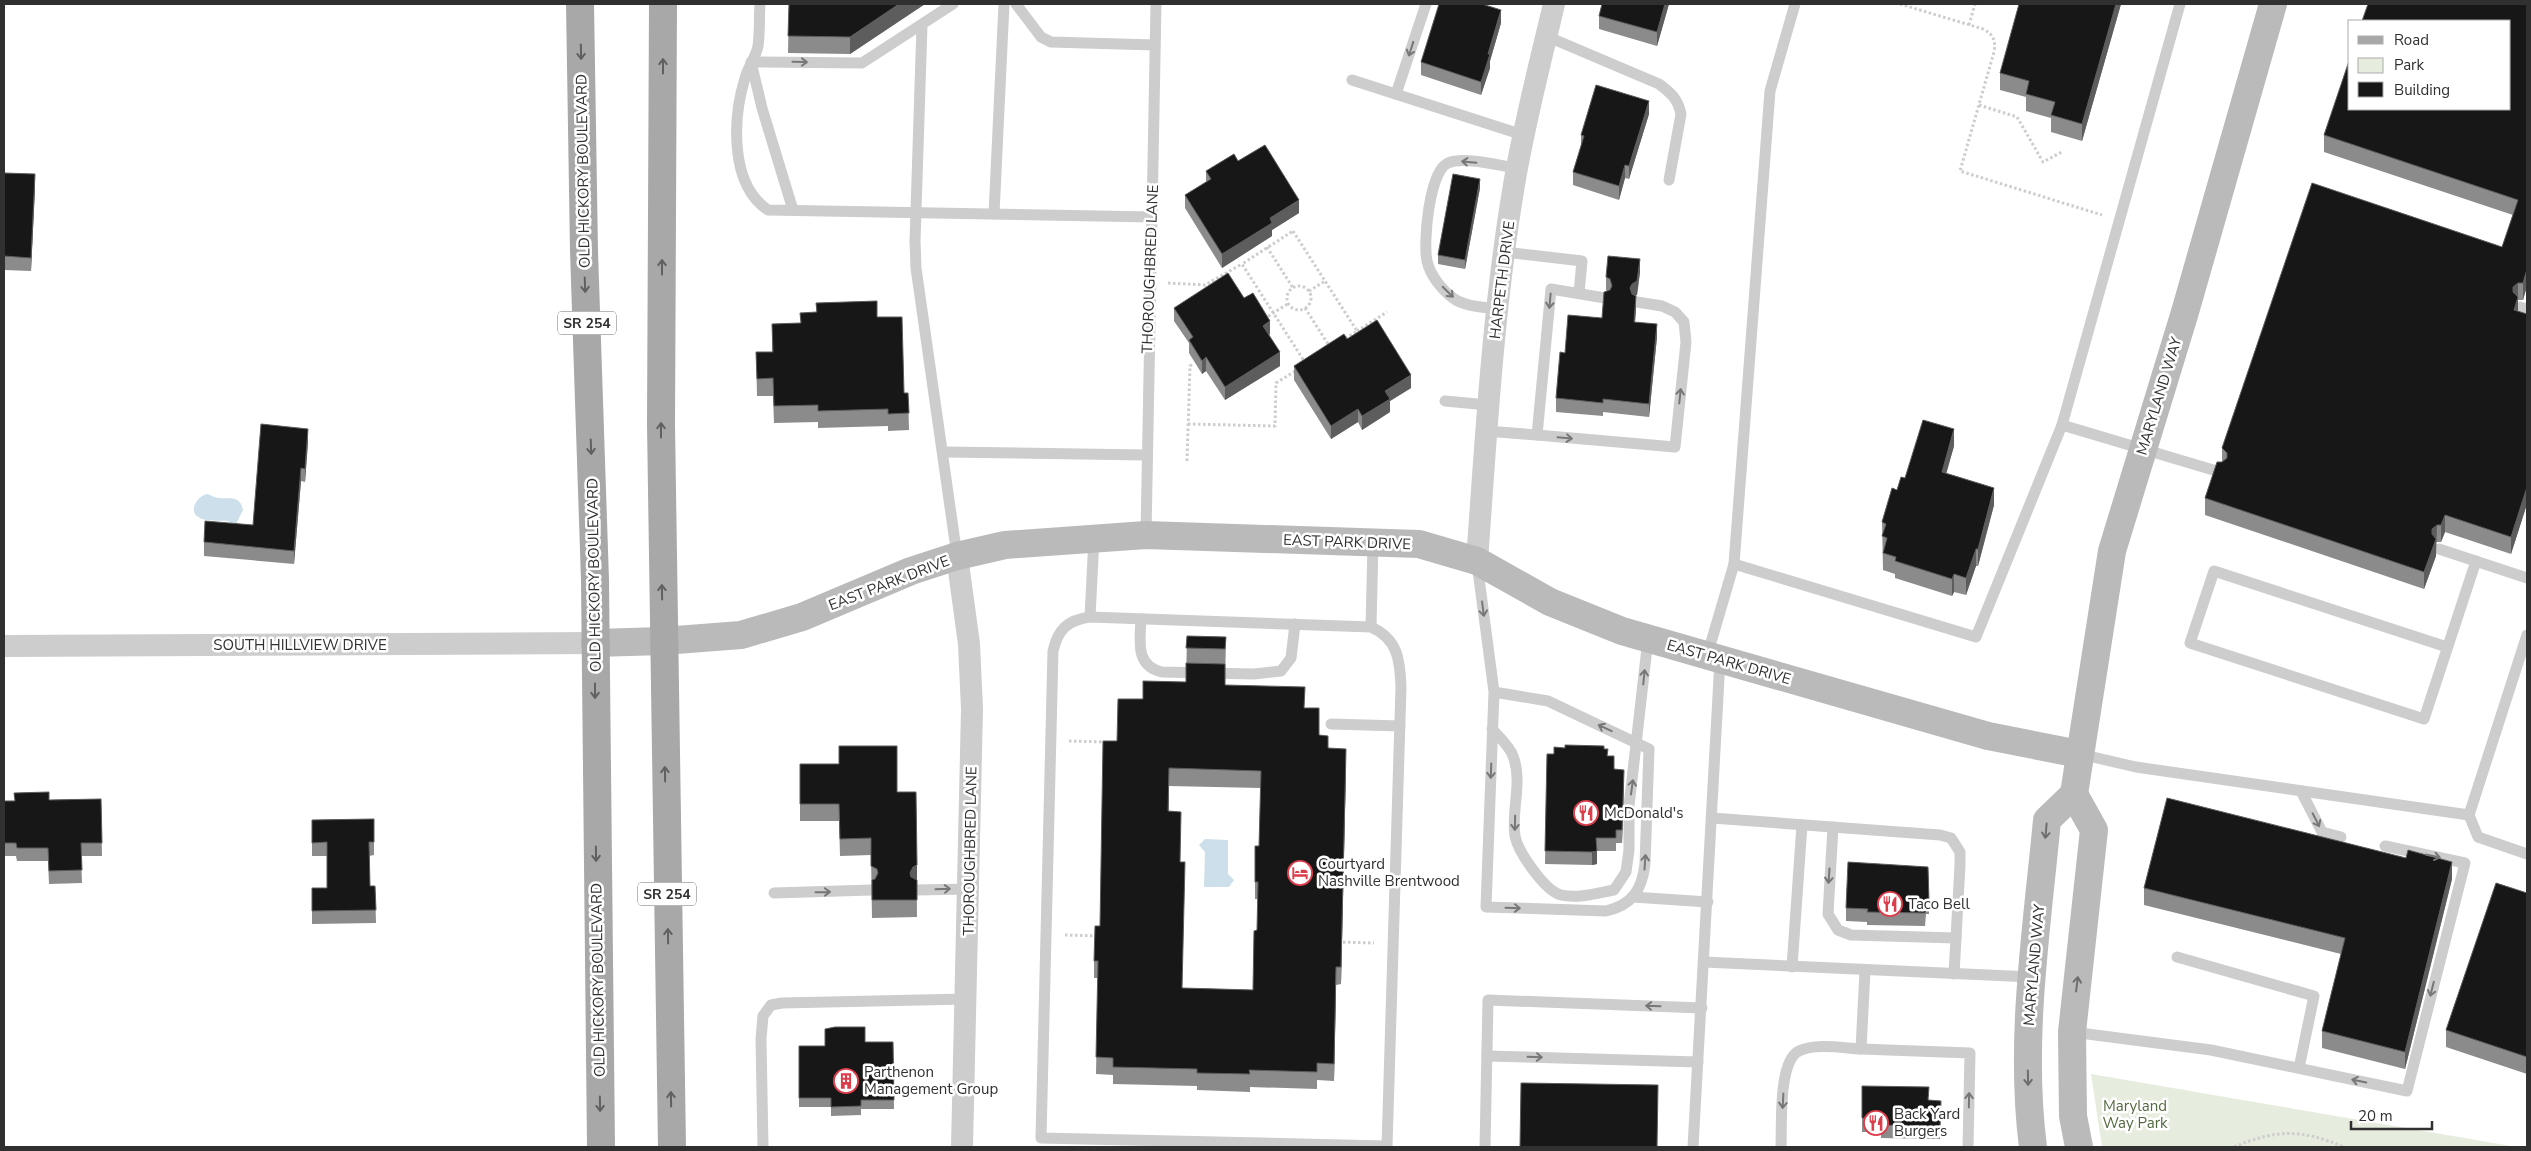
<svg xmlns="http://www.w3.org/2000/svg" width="2531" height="1151" font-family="'Nunito Sans',sans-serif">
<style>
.green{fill:#e6ecde}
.water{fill:#ccdfea}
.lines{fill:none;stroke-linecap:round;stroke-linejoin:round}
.path{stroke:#cdcdcd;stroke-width:3;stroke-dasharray:2.5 2.5;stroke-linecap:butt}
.lane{stroke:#cdcdcd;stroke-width:11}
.street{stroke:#cdcdcd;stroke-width:22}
.secondary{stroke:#bababa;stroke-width:28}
.primary{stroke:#a8a8a8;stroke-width:28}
.wall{fill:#8b8b8b;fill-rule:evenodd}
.shaded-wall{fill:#5d5d5d}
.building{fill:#171717;stroke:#5d5d5d;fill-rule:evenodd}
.oneway{stroke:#777}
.oneway2{stroke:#606060}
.oneway3{stroke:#6e6e6e}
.labels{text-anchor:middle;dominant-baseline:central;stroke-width:5;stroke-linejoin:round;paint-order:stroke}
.shield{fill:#fff;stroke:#6e6e6e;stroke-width:1}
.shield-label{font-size:14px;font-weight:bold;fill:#303030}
.street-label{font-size:15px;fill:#303030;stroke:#fff}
.poi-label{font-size:15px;fill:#303030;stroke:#fff;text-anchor:start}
.park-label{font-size:15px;fill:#53693f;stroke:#fff}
</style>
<rect width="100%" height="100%" fill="#fff"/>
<path class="green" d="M2091,1074L2517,1147H2102Z"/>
<g class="water">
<path d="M207,494C211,495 215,498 219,498C231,499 240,495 243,510L236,524H230L229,521C220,520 207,522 200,518C187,512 197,496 207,494Z"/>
<path d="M1205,839L1228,840V874L1234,880L1229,887H1204L1205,852L1199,845Z"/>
</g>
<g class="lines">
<g class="path">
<path d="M1900,4L1983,29C1993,34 1996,40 1994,52L1960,171L2102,215"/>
<path d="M1969,25L1975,4"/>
<path d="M1979,105L2017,117L2043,162L2062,152"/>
<path d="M1293,231L1357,331L1306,364L1242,264Z"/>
<path d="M1267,247L1293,288"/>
<path d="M1168,283L1205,285L1242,264"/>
<circle cx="1299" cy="298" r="12"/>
<path d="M1309,291L1325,281"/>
<path d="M1305,308L1330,347"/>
<path d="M1264,319L1289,303"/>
<path d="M1357,331L1387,312"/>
<path d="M1188,424L1275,426L1276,383L1297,370"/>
<path d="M1187,461L1190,366L1193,364"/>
<path d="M1069,741L1105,742"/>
<path d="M1065,935L1099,936"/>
<path d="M1338,942L1374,943"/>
<path d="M2234,1147C2277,1129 2301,1129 2344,1147"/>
</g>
<g class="lane">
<path d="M760,4C759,18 760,32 758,46C756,57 748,67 745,78C733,117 729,184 768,210L1152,217"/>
<path d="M1016,4L1041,37L1051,42L1155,45"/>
<path d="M922,25L915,241L916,268L957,556"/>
<path d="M1546,36L1659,84C1671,93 1678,99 1681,114L1669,180"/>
<path d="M1352,80L1523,135"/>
<path d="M1396,94L1426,4"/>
<path d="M793,210L762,108L751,62L862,63L953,4"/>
<path d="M994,214L1004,4"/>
<path d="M1505,252L1582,261L1579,293"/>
<path d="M1605,298L1551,289L1537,435L1675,447L1686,342L1684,322L1675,312L1662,306L1637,302"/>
<path d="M2520,307L2527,309"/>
<path d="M1498,309C1484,307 1465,307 1453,298C1442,290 1430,275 1427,261C1423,243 1429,171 1448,163C1465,156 1500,166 1517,168"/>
<path d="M1445,401L1488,405"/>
<path d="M2062,425L2220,472"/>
<path d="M1486,431L1537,435"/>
<path d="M944,452L1146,455"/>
<path d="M1146,535L1156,4"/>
<path d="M2439,549L2527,578"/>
<path d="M1477,563L1494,692L1486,907L1606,911C1632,905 1642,890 1645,864L1649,749L1548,701L1494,692"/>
<path d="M1734,564L1976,637L2062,425L2180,4"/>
<path d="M1090,617L1371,627C1398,639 1400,660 1401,687L1387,1146L1041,1138L1053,651C1058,629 1068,620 1090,617L1094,538"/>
<path d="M1141,619C1140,641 1135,666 1162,672L1254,674L1281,671L1291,658L1295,624"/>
<path d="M1371,627L1373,543"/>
<path d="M2447,647L2214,571L2190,643L2424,719L2476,561"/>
<path d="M1707,656L1734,564L1770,91L1795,4"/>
<path d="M1331,724L1400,726"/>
<path d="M1492,729C1499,737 1510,747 1513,756C1523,782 1511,810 1515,836C1518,852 1545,891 1561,895C1578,899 1598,893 1614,890L1626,872L1629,850V806L1648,639"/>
<path d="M2080,754L2136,767L2469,815L2527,635"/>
<path d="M2301,791L2322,832L2341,837"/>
<path d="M2469,815L2478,837L2527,854"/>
<path d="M1712,818L1940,835L1951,838L1960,852V865L1954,974"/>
<path d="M1833,827L1828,914L1838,930L1851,935L1956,938"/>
<path d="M917,890L969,889"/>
<path d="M774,893L871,890"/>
<path d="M1633,897L1708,902"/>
<path d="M2177,957L2314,996L2299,1068"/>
<path d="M1704,962L2032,977"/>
<path d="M1792,967L1802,825"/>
<path d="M2072,1032L2211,1050L2407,1091L2465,863L2385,846"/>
<path d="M1861,1049L1970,1053L1968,1147"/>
<path d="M1487,1056L1698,1062"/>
<path d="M763,1147L761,1039L763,1016L771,1005L782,1003L966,999"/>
<path d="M1485,1147L1488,1000L1702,1008"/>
<path d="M1693,1147L1720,660"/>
<path d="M1781,1147C1782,1126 1778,1061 1799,1051C1816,1043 1842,1048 1861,1049L1865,971"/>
</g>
<g class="street">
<path d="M957,556L969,644L972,709L962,1147"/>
<path d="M1477,561C1486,436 1493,309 1514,185C1524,124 1540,64 1554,4"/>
<path d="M4,646L595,643"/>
</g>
<g class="secondary">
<path d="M595,643L663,641L741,635L802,617L911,571L957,556L1005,545L1146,535L1419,544L1477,561L1550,602L1622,631L1988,736L2079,754"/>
<path d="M2033,1147C2019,1039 2037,928 2047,820L2074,794"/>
<path d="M2079,1147L2073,1116L2072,1032L2094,830L2074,794L2112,551L2185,312L2273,4"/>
</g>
<g class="primary">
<path d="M580,4L584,251L595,580L601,1147"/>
<path d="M663,4L661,424L672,1147"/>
</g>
</g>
<g class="wall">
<path d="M789,4H925L850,54L788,53Z"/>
<path d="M1093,4H1118V5Z"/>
<path d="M1601,4H1669L1657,46L1599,29V16L1602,5Z"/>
<path d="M2121,4L2082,141L2051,132V118L2026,111V97L2000,90V73Z"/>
<path d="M2527,4V286L2523,300H2518V311L2527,314V504L2511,554L2445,532L2441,542H2437L2436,543V556L2424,589L2205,515V498L2222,462V448L2502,247L2513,215L2324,152V135Z"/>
<path d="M1501,23L1490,61V68L1481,95L1421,75V62Z"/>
<path d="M1649,114L1629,179L1625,178L1619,200L1573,185V172L1581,148V135Z"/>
<path d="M1238,161L1299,213L1272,230V236L1222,268L1185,208V195L1206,182V171Z"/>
<path d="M4,173L35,188L31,271L4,270Z"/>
<path d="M1480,188L1465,269L1438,264V255Z"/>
<path d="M1640,272L1637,295L1635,296L1636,309L1635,322L1657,337L1649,417L1603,412V416L1556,412V398L1565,353L1602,318L1607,291L1606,290V277Z"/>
<path d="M816,303L877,317L904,393H908L909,430L888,431V426L818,428V422L774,423L773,396H757L756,352H772V324L800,323L816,313Z"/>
<path d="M1174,308L1270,334L1269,335L1280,366L1225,400L1206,371L1202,374L1189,353V343L1174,321Z"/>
<path d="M1347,339L1411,388L1390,401V412L1362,430L1358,422L1331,439L1294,380V366Z"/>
<path d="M308,442L305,482L301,481L294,564L204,556V542L253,525Z"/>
<path d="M1954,446L1946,473L1994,505L1978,566H1976L1966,595L1954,592L1952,596L1895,578V574L1883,570L1882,522L1897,490L1905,478Z"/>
<path d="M1187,636L1226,637L1225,685L1305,708L1319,735L1328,748L1346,766L1341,984L1336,985L1334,1081L1317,1080V1089L1250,1087V1092L1197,1090V1086L1113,1084V1075L1096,1074L1098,978H1094V961L1100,926L1117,741L1143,699L1186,682ZM1169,786L1261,788L1259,846H1255V899H1258L1257,930L1253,990L1182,988L1180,862L1169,811Z"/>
<path d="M1604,749L1614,769L1624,783L1622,843H1616V851H1597V864L1592,865L1545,864L1547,754H1554Z"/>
<path d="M800,764L897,792H916L917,917L872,918L871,855L840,856L839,821H800Z"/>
<path d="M101,799L102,856H81L82,883L49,884L48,861H17L16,856H4V801Z"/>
<path d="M374,819V855L369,856L370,886H375L376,923L312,924V888H327V856H312V820Z"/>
<path d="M2406,858L2452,879L2405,1069L2322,1048V1031L2341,954L2144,905V888Z"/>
<path d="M1928,867L1929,914H1926L1925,926L1867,925V922L1846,921V908Z"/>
<path d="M2527,893V1074L2446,1047V1030Z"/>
<path d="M865,1042H893L894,1109H861V1115L831,1116V1107H799V1046H825Z"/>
<path d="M1862,1086L1929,1100L1941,1101L1940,1139L1881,1138V1132H1862Z"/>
</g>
<g class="shaded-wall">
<path d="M899,4H925L850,54V37Z"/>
<path d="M1665,4H1669L1657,46V32Z"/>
<path d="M2116,4H2121L2082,141V124Z"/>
<path d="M1501,10V23L1490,61V68L1481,95V82L1488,54Z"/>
<path d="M1649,101V114L1629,179V166Z"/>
<path d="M1625,165V178L1619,200V186Z"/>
<path d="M35,174V188L31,271V258Z"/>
<path d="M1480,179V188L1465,269V260Z"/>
<path d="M1299,200V213L1272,230V236L1222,268V254L1270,218Z"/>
<path d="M1640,259V272L1637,295L1632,297L1630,288Z"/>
<path d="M2527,269V286L2523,300V283Z"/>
<path d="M2518,283V314L2514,327L2513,287Z"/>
<path d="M1636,296V309L1634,335V322Z"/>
<path d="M1270,321V334L1263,339V326Z"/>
<path d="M1657,324V337L1649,417V404Z"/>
<path d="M1280,352V366L1225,400V387Z"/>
<path d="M1206,357V371L1202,374V361Z"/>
<path d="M1411,375V388L1390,401V412L1362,430V416L1385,391Z"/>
<path d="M1358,409V422L1331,439V426Z"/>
<path d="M308,429V442L305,482V469Z"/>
<path d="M1954,429V446L1942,489V472Z"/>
<path d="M301,468V481L294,564V551Z"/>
<path d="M2527,487V504L2511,554V537Z"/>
<path d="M1994,488V505L1978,566V549Z"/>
<path d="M2445,515V532L2441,542V525Z"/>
<path d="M2437,525L2436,556L2424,589V572L2432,529Z"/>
<path d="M1976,549V566L1966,595V578Z"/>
<path d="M1954,574V592L1952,596V579Z"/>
<path d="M1346,749V766L1341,984V967Z"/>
<path d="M1624,770V783L1622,843V830Z"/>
<path d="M1597,851V864L1592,865V852Z"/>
<path d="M2452,862V879L2405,1069V1052Z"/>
<path d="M917,865V882L913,884L910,873L913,867Z"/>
<path d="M1336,967V985L1334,1081V1064Z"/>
</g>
<g class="building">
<path d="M789,4H899L850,37L788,36Z"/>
<path d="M1439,4H1482L1501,10L1488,54H1490L1481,82L1421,62Z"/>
<path d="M1602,4H1665L1657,32L1599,16Z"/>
<path d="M2019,4H2116L2082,124L2051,115L2055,102L2026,94L2029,81L2000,73Z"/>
<path d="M2368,4H2527V269L2523,283H2518L2513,287V292L2518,297L2514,310L2527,314V487L2511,537L2445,515L2441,525H2437L2432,529V534L2436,539L2424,572L2205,498L2217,462H2222L2227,458V453L2222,448L2312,183L2502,247L2518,200L2324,135L2350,58V109H2510V21H2362Z"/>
<path d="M1596,85L1649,101L1629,166L1625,165L1619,186L1573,172L1584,136L1581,135Z"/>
<path d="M1265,145L1299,200L1270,218L1272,223L1222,254L1185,195L1211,179L1206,171L1234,154L1238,161Z"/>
<path d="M4,173L35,174L31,258L4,256Z"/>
<path d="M1453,174L1480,179L1465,260L1438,255Z"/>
<path d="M1608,256L1640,259L1637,281L1632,284L1630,288L1632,294L1636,296L1634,322L1657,324L1649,404L1603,399V403L1556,398L1560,352L1565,353L1568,315L1602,318L1604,292L1610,290L1612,286L1610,279L1606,277Z"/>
<path d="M1228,273L1244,298L1253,293L1270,321L1263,326L1280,352L1225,387L1206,357L1202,361L1189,340L1193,337L1174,308Z"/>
<path d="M877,301V317H902L904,393H908L909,413L888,414V409L818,411V405L774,406L773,378L757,379L756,352H773L772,324L801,323L800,313L817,312L816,303Z"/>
<path d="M1377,320L1411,375L1385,391L1390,399L1362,416L1358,409L1331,426L1294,366L1344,334L1347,339Z"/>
<path d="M1923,420L1954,429L1942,472L1994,488L1978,549H1976L1966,578L1954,574L1952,579L1895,561L1896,557L1883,553L1887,538L1882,536L1886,524L1882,522L1892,488L1897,490L1901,477L1905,478Z"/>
<path d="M261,424L308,429L305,469L301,468L294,551L204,542L205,521L253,525Z"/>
<path d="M1187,636L1226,637L1225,649L1186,648Z"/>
<path d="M1186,663L1225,664V685L1305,687L1304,708H1319V735L1328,736V748L1346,749L1341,967H1336L1334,1064L1317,1063V1072L1249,1070L1250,1074L1197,1073V1069L1113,1067V1058L1096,1057L1098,961H1094L1095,926H1100L1103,741H1117L1118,699H1143V681L1186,682ZM1169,768L1261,771L1259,846H1255V882H1258L1257,930L1254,931L1253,990L1182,988L1185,862H1180L1181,812L1168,811Z"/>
<path d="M1565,745L1604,746V749H1608L1607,756H1614V769L1624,770L1622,830H1616V838H1596L1597,851L1592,852L1545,851L1547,754H1554V747L1565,748Z"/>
<path d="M839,746H897V792H916L917,865L913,867L910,873L911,877L917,880V900H872V880L875,879L878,873L877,869L871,866V838L840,839L839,804H800V764H839Z"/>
<path d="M49,792V800L101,799L102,843H81L82,870L49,871L48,848H17L16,843H4V801H15L14,793Z"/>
<path d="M2167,798L2406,858L2408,850L2452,862L2405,1052L2322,1031L2345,938L2144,888Z"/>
<path d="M374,819V842H369L370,886H375L376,910L312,911V888H327V842L312,843V820Z"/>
<path d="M1848,862L1928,867L1929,901H1926L1925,913L1867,912L1868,909L1846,908Z"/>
<path d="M2496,883L2527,893V1057L2446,1030Z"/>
<path d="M835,1027H865V1042H893L894,1100H861V1106L831,1107V1098H799V1046H825V1029Z"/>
<path d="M1521,1083L1658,1085L1657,1147H1520Z"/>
<path d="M1862,1086L1929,1087L1928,1100L1941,1101L1940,1126L1881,1125V1119L1862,1118Z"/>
</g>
<defs><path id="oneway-shaft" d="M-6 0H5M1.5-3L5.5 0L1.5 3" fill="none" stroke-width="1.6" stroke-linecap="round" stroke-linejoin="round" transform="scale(1.25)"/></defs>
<g class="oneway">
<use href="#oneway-shaft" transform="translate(1411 49) rotate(108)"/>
<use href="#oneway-shaft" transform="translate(800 62) rotate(1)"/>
<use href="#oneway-shaft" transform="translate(1469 162) rotate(-175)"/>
<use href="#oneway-shaft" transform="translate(1448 292) rotate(45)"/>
<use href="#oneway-shaft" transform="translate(1550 301) rotate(95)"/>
<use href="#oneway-shaft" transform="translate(1680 396) rotate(-84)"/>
<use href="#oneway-shaft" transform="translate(1565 438) rotate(5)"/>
<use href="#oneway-shaft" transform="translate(1483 609) rotate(83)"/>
<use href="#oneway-shaft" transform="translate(1644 677) rotate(-84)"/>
<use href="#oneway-shaft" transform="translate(1605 728) rotate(-155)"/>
<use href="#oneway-shaft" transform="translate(1491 771) rotate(92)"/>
<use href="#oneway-shaft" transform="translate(1632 787) rotate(-82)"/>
<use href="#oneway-shaft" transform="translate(2316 820) rotate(63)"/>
<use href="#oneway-shaft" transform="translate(1515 823) rotate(91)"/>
<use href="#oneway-shaft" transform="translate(2433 856) rotate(12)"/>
<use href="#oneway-shaft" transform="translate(1645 862) rotate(-86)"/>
<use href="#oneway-shaft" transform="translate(1829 876) rotate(94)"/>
<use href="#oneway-shaft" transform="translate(943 889) rotate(-2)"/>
<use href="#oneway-shaft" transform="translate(823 892) rotate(-1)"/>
<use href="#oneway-shaft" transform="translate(1513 908) rotate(2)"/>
<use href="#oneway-shaft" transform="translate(2432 989) rotate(104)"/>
<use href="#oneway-shaft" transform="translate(1653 1006) rotate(-178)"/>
<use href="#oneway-shaft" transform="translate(1535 1057) rotate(2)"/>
<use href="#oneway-shaft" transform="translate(2359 1081) rotate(-168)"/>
<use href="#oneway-shaft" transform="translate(1969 1100) rotate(-89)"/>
<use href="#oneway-shaft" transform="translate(1783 1101) rotate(93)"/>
</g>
<g class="oneway2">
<use href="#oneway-shaft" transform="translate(581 52) rotate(89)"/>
<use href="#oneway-shaft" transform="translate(663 66) rotate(-90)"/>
<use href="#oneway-shaft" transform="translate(662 267) rotate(-90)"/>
<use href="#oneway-shaft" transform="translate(585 285) rotate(88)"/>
<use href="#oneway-shaft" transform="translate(661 430) rotate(-90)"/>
<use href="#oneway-shaft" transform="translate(591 447) rotate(88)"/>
<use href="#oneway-shaft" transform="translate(662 592) rotate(-91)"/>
<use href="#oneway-shaft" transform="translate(595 691) rotate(90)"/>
<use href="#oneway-shaft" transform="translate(665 774) rotate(-91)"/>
<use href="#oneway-shaft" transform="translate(596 854) rotate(89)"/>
<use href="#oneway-shaft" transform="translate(668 936) rotate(-91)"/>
<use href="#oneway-shaft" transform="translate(671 1099) rotate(-91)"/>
<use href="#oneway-shaft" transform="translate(600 1104) rotate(89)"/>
</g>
<g class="oneway3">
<use href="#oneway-shaft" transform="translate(2046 831) rotate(95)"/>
<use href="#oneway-shaft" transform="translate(2077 984) rotate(-83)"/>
<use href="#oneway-shaft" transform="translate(2028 1078) rotate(89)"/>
</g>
<defs>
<symbol id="restaurant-ring" viewBox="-11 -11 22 22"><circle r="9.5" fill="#fff" stroke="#dc3d4b" stroke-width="1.5"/><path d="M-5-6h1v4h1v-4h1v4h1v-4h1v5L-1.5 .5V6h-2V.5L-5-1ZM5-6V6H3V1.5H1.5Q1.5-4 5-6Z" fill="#dc3d4b"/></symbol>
<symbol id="hotel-ring" viewBox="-11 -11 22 22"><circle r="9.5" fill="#fff" stroke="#dc3d4b" stroke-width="1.5"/><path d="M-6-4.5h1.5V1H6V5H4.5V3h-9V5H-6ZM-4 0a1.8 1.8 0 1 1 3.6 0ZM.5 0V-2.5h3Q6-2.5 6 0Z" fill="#dc3d4b"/></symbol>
<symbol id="building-ring" viewBox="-11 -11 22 22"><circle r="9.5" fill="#fff" stroke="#dc3d4b" stroke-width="1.5"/><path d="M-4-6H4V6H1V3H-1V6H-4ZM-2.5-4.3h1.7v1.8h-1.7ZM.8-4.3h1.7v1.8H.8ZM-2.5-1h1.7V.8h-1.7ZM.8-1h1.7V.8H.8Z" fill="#dc3d4b"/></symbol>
</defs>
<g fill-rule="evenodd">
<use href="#restaurant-ring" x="1572" y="799" width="28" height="28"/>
<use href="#hotel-ring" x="1286" y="859" width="28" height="28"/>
<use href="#restaurant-ring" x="1876" y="890" width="28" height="28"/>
<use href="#building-ring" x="832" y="1067" width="28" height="28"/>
<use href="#restaurant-ring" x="1862" y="1109" width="28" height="28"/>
</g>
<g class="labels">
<g class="shield">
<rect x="558" y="311.5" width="58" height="23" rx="4"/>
<rect x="638" y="882.5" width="58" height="23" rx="4"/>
</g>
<g class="shield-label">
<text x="587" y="323">SR 254</text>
<text x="667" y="894">SR 254</text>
</g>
<g class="street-label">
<text transform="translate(583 171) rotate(-91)">OLD HICKORY BOULEVARD</text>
<text transform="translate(1150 269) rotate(-88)">THOROUGHBRED LANE</text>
<text transform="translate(1502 280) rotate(-83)">HARPETH DRIVE</text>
<text transform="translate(2159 396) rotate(-73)">MARYLAND WAY</text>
<text transform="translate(1347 542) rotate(2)">EAST PARK DRIVE</text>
<text transform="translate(594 575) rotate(-91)">OLD HICKORY BOULEVARD</text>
<text transform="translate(889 583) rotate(-21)">EAST PARK DRIVE</text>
<text x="300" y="645">SOUTH HILLVIEW DRIVE</text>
<text transform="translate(1729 662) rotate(16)">EAST PARK DRIVE</text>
<text transform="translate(970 851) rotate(-89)">THOROUGHBRED LANE</text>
<text transform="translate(2034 965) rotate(-85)">MARYLAND WAY</text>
<text transform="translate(598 980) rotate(-91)">OLD HICKORY BOULEVARD</text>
</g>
<g class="poi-label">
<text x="1604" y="813">McDonald's</text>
<text x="1318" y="864">Courtyard<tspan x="1318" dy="17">Nashville Brentwood</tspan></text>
<text x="1908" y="904">Taco Bell</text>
<text x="864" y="1072">Parthenon<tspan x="864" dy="17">Management Group</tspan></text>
<text x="1894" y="1114">Back Yard<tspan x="1894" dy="17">Burgers</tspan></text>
</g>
<g class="park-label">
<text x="2135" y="1106">Maryland<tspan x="2135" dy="17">Way Park</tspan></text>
</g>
</g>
<rect width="2531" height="1151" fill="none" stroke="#303030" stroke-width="10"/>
<rect x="2348" y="20" width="162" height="90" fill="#ffffff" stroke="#acacac"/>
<rect x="2358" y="36" width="25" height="8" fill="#a8a8a8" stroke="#acacac"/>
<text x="2394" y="45" font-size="15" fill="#303030">Road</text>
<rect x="2358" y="58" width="25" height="15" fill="#e6ecde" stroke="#acacac"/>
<text x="2394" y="70" font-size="15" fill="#303030">Park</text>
<rect x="2358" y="82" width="25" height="15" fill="#171717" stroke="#acacac"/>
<text x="2394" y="95" font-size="15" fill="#303030">Building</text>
<path d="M2351 1121v8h81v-8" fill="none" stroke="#303030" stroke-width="2.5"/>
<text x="2358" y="1121" font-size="15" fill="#303030" stroke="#ffffff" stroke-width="4" paint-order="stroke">20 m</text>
</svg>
